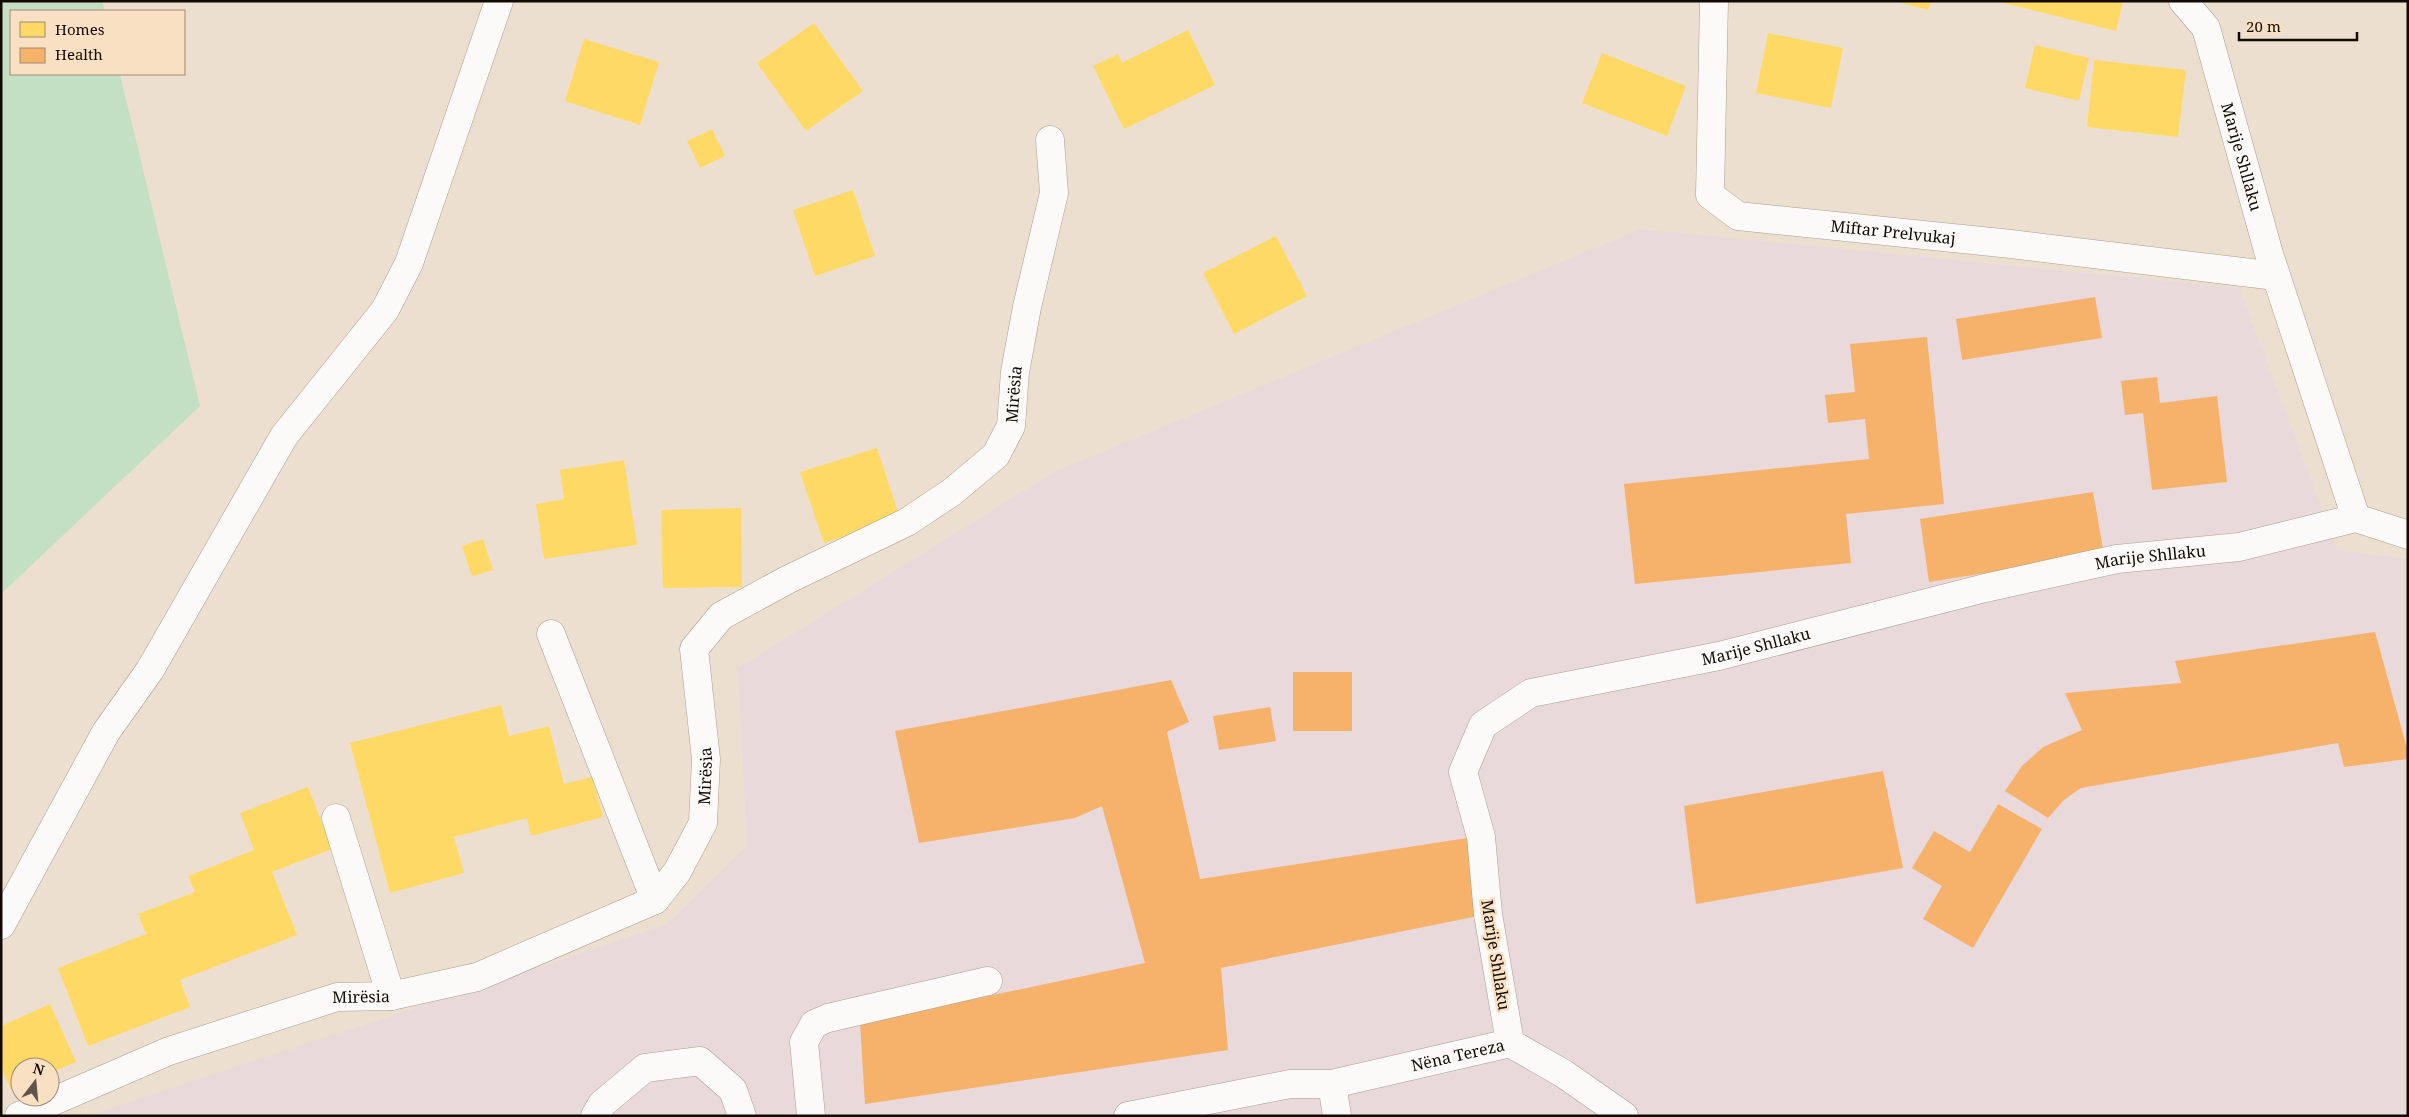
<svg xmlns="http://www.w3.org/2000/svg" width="2409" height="1117" font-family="'Noto Serif',serif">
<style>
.medical{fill:#e9d9db}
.green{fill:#c3e0c5}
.homes{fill:#ffd966}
.health{fill:#f6b26b}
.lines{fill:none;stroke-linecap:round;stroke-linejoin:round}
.minor-casing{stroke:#a89e91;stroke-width:29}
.minor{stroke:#fcfaf8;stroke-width:28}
.labels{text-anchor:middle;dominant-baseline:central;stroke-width:5;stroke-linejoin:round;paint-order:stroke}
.street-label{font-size:16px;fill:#120a02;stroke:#fae0c2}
</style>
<rect width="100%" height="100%" fill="#eddfcf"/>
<path class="medical" d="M1641,229L2239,288L2337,550L2408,559V1116H87L666,925L747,845L738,668L1054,472Z"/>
<path class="green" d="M1,1H102L105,11H11V74H120L200,406L1,594Z"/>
<g class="homes">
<path d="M1895,1H1931L1928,10Z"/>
<path d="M1996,1H2123L2116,31Z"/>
<path d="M814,23L863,91L806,131L757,63Z"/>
<path d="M1188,30L1215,85L1124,129L1093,66L1118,54L1122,63Z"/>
<path d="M1768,33L1843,48L1831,108L1756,93Z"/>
<path d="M584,39L659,62L640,125L565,101Z"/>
<path d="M2035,45L2089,58L2079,101L2025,88Z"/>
<path d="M1602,53L1686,86L1667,136L1582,103Z"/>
<path d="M2094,60L2186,70L2178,137L2087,127Z"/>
<path d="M712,129L725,156L700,168L687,141Z"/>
<path d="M853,190L875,256L815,276L793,210Z"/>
<path d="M1276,236L1307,296L1234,334L1203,273Z"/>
<path d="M877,448L900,518L824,543L800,472Z"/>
<path d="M624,460L637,545L544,559L536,504L564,499L560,470Z"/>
<path d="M741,508L742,587L663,588L661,510Z"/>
<path d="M483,539L493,570L472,576L462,546Z"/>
<path d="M501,705L509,736L549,726L564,784L592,777L603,817L531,836L527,818L454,837L464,873L390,893L350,743Z"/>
<path d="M308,787L332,849L272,872L297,935L180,980L190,1007L88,1046L58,968L146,934L138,914L195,892L188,876L254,850L240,813Z"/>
<path d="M50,1004L76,1062L50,1073V1067H20V1086L11,1090L1,1067V1026Z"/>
</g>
<g class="health">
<path d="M2095,297L2102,338L1962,360L1956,319Z"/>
<path d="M1927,337L1944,504L1846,514L1851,563L1635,584L1624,484L1869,459L1865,419L1828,423L1825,395L1855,392L1850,344Z"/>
<path d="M2157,377L2160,403L2217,396L2227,482L2152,490L2143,413L2125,415L2121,381Z"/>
<path d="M2093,492L2104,554L1929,582L1920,519Z"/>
<path d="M2375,632L2408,752V759L2344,767L2338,743L2081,788L2064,800L2048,818L2005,791L2022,766L2043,747L2082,730L2065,693L2181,683L2175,661Z"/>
<rect x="1293" y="672" width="59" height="59"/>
<path d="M1171,680L1189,722L1167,732L1200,879L1474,837L1483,915L1221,968L1228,1050L865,1104L860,1023L1145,963L1102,806L1075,818L919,843L895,731Z"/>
<path d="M1270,707L1276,741L1219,750L1213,716Z"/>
<path d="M1883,771L1903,868L1696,904L1684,806Z"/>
<path d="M1998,804L2042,829L1973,948L1923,919L1942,886L1912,868L1934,831L1970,852Z"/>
</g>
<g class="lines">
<defs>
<g id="minor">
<path id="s1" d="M1714,1L1710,195L1738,216L2011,244L2276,276"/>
<path id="s2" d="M2183,1L2206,28L2269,254L2356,518"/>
<path d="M551,634L655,900"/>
<path d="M336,818L391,996"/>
<path d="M1,925L106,732L150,670L284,436L385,310L409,263L499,1"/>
<path id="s3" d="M1510,1043L1488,914L1481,837L1463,772L1483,725L1531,693L1719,656L1985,588L2117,559L2239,547L2356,518L2408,535"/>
<path id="s4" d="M1332,1084L1510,1043L1564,1074L1624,1116"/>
<path id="s5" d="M19,1116L169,1051L337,997L391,996L477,977L655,900L677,872L703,823L706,759L694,649L721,616L787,580L907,522L952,492L996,455L1011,426L1015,372L1027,307L1054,193L1050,140"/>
<path d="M595,1116L602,1104L645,1068L700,1061L733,1090L742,1116"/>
<path d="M811,1116L804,1042L814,1024L828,1018L988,981"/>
<path d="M1128,1116L1290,1084H1332L1337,1116"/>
</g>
</defs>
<use href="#minor" class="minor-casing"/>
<use href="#minor" class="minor"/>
</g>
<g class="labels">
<g class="street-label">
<text stroke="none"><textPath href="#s2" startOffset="169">Marije Shllaku</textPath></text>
<text stroke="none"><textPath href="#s1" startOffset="385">Miftar Prelvukaj</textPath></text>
<text stroke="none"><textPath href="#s5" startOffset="1369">Mirësia</textPath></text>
<text stroke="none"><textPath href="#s3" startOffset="1019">Marije Shllaku</textPath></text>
<text stroke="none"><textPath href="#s3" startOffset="614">Marije Shllaku</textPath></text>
<text stroke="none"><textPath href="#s5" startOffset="814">Mirësia</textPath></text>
<text transform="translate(1496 955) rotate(81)">Marije Shllaku</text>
<text stroke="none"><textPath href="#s5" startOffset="364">Mirësia</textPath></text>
<text stroke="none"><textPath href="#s4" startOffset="129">Nëna Tereza</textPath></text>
</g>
</g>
<rect width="2409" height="1117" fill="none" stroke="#120a02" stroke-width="5"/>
<rect x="10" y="10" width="175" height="65" fill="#fae0c2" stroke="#9d8a75"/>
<rect x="20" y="22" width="25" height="15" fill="#ffd966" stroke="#9d8a75"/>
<text x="55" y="35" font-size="15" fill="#120a02">Homes</text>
<rect x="20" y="48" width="25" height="15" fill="#f6b26b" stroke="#9d8a75"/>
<text x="55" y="60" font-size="15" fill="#120a02">Health</text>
<g transform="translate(35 1082) rotate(16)"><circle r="24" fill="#fae0c2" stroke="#9d8a75"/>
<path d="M0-4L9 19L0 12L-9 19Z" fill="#5f554a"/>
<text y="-8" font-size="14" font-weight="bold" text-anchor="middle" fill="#120a02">N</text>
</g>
<path d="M2239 32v8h118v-8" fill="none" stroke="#120a02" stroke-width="2.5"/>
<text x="2246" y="32" font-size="15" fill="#120a02" stroke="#fae0c2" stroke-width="4" paint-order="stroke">20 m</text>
</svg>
